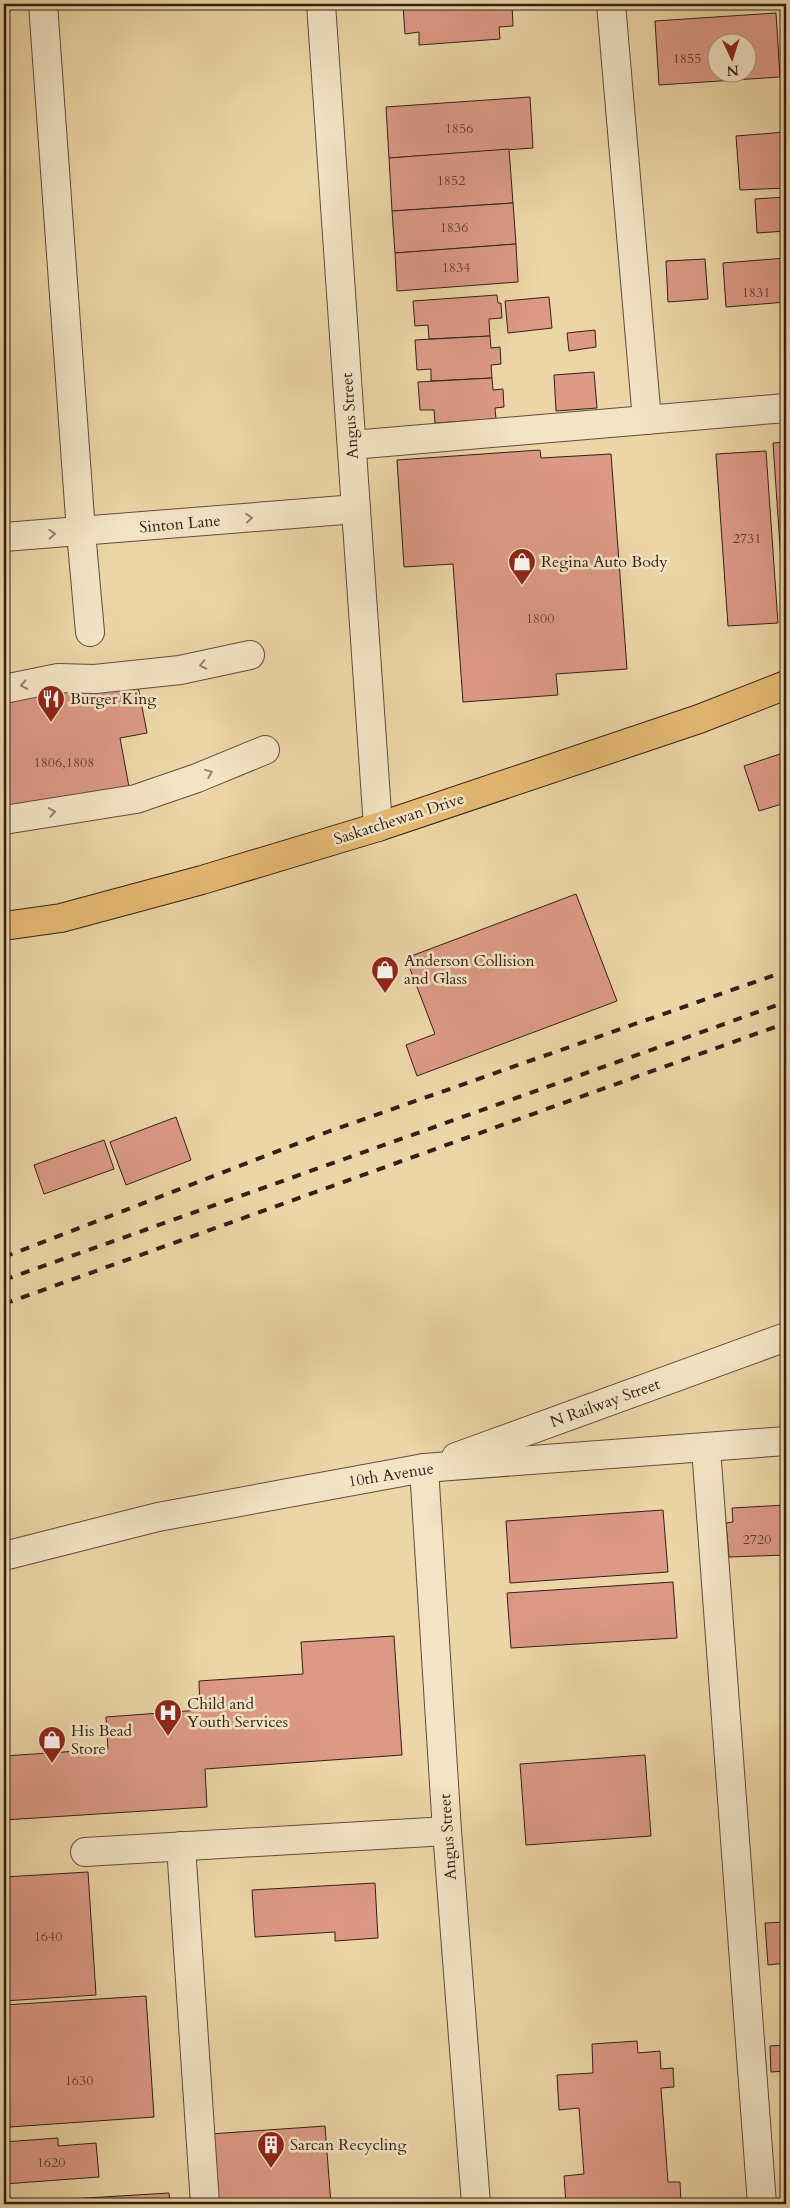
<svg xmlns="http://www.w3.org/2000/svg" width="790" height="2208" font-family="Cardo,serif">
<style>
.building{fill:#dc9986;stroke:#332017;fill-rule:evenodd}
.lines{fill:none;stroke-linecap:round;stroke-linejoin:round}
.minor-casing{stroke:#614d3b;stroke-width:30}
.major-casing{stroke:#332017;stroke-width:30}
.minor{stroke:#f3e4c5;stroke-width:28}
.major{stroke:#e6ba73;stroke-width:28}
.rail{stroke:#332017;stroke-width:4;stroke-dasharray:9 9;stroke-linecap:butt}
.oneway{stroke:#93826e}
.labels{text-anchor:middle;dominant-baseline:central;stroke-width:5;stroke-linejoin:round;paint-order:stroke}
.number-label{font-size:14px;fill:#5d3e33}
.street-label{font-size:16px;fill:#332017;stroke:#f3e4c5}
.poi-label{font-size:16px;fill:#332017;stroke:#f3e4c5;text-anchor:start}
</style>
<rect width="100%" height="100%" fill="#ecd5a6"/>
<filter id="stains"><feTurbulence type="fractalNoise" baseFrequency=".004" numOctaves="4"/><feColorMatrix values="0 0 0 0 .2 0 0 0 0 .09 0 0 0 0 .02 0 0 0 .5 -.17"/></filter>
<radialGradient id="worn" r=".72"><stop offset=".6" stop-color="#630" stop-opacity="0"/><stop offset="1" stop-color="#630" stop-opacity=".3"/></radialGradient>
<g class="building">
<path d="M512,4L513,26L499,27L500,39L419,45V32L405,34L403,5Z"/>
<path d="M776,13L780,77L659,85L655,21ZM718,42H748V72H718Z"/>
<path d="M530,97L533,148L389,158L386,107Z"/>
<path d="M786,132V188L740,190L736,136Z"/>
<path d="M509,149L513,203L392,211L389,158Z"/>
<path d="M786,197V231L757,233L755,199Z"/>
<path d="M513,203L516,244L395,253L392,211Z"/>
<path d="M516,244L518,282L397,291L395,253Z"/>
<path d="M786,258V302L726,307L723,263Z"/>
<path d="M705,259L708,299L668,302L666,261Z"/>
<path d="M497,295L498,303H501L502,318L489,319L490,336L429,339L428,325L415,326L413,301Z"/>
<path d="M549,297L552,328L508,333L505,301Z"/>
<path d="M595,330L596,347L569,351L567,333Z"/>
<path d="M490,336L491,348L500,347L501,364L491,365L492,378L431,381V369L417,370L415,340Z"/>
<path d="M594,372L597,408L556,411L554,375Z"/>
<path d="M492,378L493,390L503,389L504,407L495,408L496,419L435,423L434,410H420L418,382Z"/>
<path d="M786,442V621H785L773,443Z"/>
<path d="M540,450L541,458L611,454L627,669L556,674L558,695L463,702L453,564L404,567L397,460Z"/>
<path d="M766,451L778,623L728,626L716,454Z"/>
<path d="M136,676L147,733L120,738L129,787L4,810V701Z"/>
<path d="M786,752V807L785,803L759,811L744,766Z"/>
<path d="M576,894L617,1001L417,1076L406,1045L435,1034L406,958Z"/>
<path d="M176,1117L191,1160L126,1185L110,1142Z"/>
<path d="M104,1140L114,1169L44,1194L34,1165Z"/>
<path d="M786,1505V1555L729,1557L726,1523L733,1522L732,1508Z"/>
<path d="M663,1510L668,1572L510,1583L506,1521Z"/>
<path d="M673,1582L677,1638L511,1648L507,1593Z"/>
<path d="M394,1636L402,1755L205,1769L207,1807L4,1820V1756L108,1749L106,1717L200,1710L199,1681L303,1674L301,1642Z"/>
<path d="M645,1755L651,1836L526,1845L520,1764Z"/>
<path d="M88,1872L96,1995L4,2001V1877Z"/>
<path d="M375,1883L378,1938L335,1941V1932L255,1937L252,1890Z"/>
<path d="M786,1922V1963L768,1965L765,1923Z"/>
<path d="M146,1996L154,2117L10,2127L4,2043V2005Z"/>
<path d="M637,2041L638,2053L660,2051L661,2069L673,2068L674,2087L661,2088L668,2182H680L681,2204H566L564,2176L584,2174L579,2108L559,2110L557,2075L593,2073L592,2044Z"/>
<path d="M786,2045V2071L771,2072L770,2046Z"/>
<path d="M325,2126L331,2204H215L210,2134Z"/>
<path d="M58,2138V2146L96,2143L99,2177L4,2184V2142Z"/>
<path d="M169,2193L170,2204H4V2203Z"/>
</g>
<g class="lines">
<defs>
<g id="minor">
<path d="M43,4L81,532L90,632"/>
<path d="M321,4L378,827"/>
<path d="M611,4L647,420"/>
<path d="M352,445L786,408"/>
<path d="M4,537L356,509"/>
<path d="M4,689L58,678L95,679L180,670L250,655"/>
<path d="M4,820L136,799L197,778L265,750"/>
<path d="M706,1448L762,2204"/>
<path d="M456,1457L786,1337"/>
<path d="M424,1468L447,1831L476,2204"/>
<path d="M4,1556L158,1517L424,1468L786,1441"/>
<path d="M181,1846L205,2204"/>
<path d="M85,1852L447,1831"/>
</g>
<path id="major" d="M4,926L61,918L202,880L378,827L699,719L786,685"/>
</defs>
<use href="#minor" class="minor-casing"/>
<use href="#major" class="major-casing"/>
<use href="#minor" class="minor"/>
<use href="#major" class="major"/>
<g class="rail">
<path d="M4,1257L330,1131L786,971"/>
<path d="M4,1280L786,1002"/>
<path d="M4,1304L786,1023"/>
</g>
</g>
<defs><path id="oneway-chevron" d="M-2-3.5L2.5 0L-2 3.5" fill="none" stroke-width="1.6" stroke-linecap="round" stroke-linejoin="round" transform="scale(1.25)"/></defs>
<g class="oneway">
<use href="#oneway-chevron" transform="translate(249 518) rotate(-5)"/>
<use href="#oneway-chevron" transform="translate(52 534) rotate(-3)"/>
<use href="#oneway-chevron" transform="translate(203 665) rotate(168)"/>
<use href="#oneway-chevron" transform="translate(24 685) rotate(169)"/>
<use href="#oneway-chevron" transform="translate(209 773) rotate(-22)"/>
<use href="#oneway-chevron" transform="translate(52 812) rotate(-9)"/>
</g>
<defs>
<symbol id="shop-pin" viewBox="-11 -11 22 30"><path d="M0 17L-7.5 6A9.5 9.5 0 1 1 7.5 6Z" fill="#8f2418" stroke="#f3e4c5"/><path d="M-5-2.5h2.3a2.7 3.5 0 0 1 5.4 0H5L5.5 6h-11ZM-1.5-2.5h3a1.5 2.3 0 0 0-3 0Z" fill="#fff"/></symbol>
<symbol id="restaurant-pin" viewBox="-11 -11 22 30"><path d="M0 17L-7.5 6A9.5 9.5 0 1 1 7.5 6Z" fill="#8f2418" stroke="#f3e4c5"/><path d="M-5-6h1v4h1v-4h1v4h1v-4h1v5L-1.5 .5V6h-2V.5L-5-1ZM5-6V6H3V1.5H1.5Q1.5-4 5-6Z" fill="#fff"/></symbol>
<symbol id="hospital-pin" viewBox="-11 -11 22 30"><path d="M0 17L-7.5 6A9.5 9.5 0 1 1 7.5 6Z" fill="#8f2418" stroke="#f3e4c5"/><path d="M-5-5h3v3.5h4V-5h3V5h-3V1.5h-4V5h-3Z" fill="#fff"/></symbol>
<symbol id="building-pin" viewBox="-11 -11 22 30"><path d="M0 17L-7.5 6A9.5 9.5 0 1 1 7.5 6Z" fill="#8f2418" stroke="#f3e4c5"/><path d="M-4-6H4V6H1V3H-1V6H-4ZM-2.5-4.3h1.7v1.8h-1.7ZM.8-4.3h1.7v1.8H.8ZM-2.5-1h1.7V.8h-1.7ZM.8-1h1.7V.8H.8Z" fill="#fff"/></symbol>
</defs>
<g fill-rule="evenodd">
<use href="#shop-pin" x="506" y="546" width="32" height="43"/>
<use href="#restaurant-pin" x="35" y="683" width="32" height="43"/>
<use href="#shop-pin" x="369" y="954" width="32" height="43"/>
<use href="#hospital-pin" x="152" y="1697" width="32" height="43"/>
<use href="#shop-pin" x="36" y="1724" width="32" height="43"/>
<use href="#building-pin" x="255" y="2129" width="32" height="43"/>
</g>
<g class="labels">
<g class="number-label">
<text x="687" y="58">1855</text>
<text x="459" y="128">1856</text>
<text x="451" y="180">1852</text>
<text x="454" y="227">1836</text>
<text x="456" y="267">1834</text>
<text x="756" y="292">1831</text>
<text x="747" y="538">2731</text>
<text x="540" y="618">1800</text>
<text x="64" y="762">1806,1808</text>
<text x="757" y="1539">2720</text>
<text x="48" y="1936">1640</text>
<text x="79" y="2080">1630</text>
<text x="51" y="2162">1620</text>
</g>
<g class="street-label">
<text transform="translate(350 416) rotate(-94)">Angus Street</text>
<text transform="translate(180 524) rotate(-5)">Sinton Lane</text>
<text transform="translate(399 819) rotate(-18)">Saskatchewan Drive</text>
<text transform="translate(605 1403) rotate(-20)">N Railway Street</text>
<text transform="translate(391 1475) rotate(-9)">10th Avenue</text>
<text transform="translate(448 1837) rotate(-94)">Angus Street</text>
</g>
<g class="poi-label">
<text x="541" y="562">Regina Auto Body</text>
<text x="70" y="699">Burger King</text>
<text x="404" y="961">Anderson Collision<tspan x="404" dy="18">and Glass</tspan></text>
<text x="187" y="1704">Child and<tspan x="187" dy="18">Youth Services</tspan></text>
<text x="71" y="1731">His Bead<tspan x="71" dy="18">Store</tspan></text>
<text x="290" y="2145">Sarcan Recycling</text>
</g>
</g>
<rect width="790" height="2208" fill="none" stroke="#ecd5a6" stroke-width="20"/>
<rect x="5" y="5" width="780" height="2198" fill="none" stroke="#332017" stroke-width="2.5"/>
<rect x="10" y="10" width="770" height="2188" fill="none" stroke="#332017"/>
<g transform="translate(732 58) rotate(176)"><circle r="24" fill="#f3e4c5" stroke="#a6967f"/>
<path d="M0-4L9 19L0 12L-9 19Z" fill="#8f2418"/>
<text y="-8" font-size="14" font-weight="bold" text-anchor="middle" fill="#332017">N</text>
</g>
<rect width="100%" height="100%" filter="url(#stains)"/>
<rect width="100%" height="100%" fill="url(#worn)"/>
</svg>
